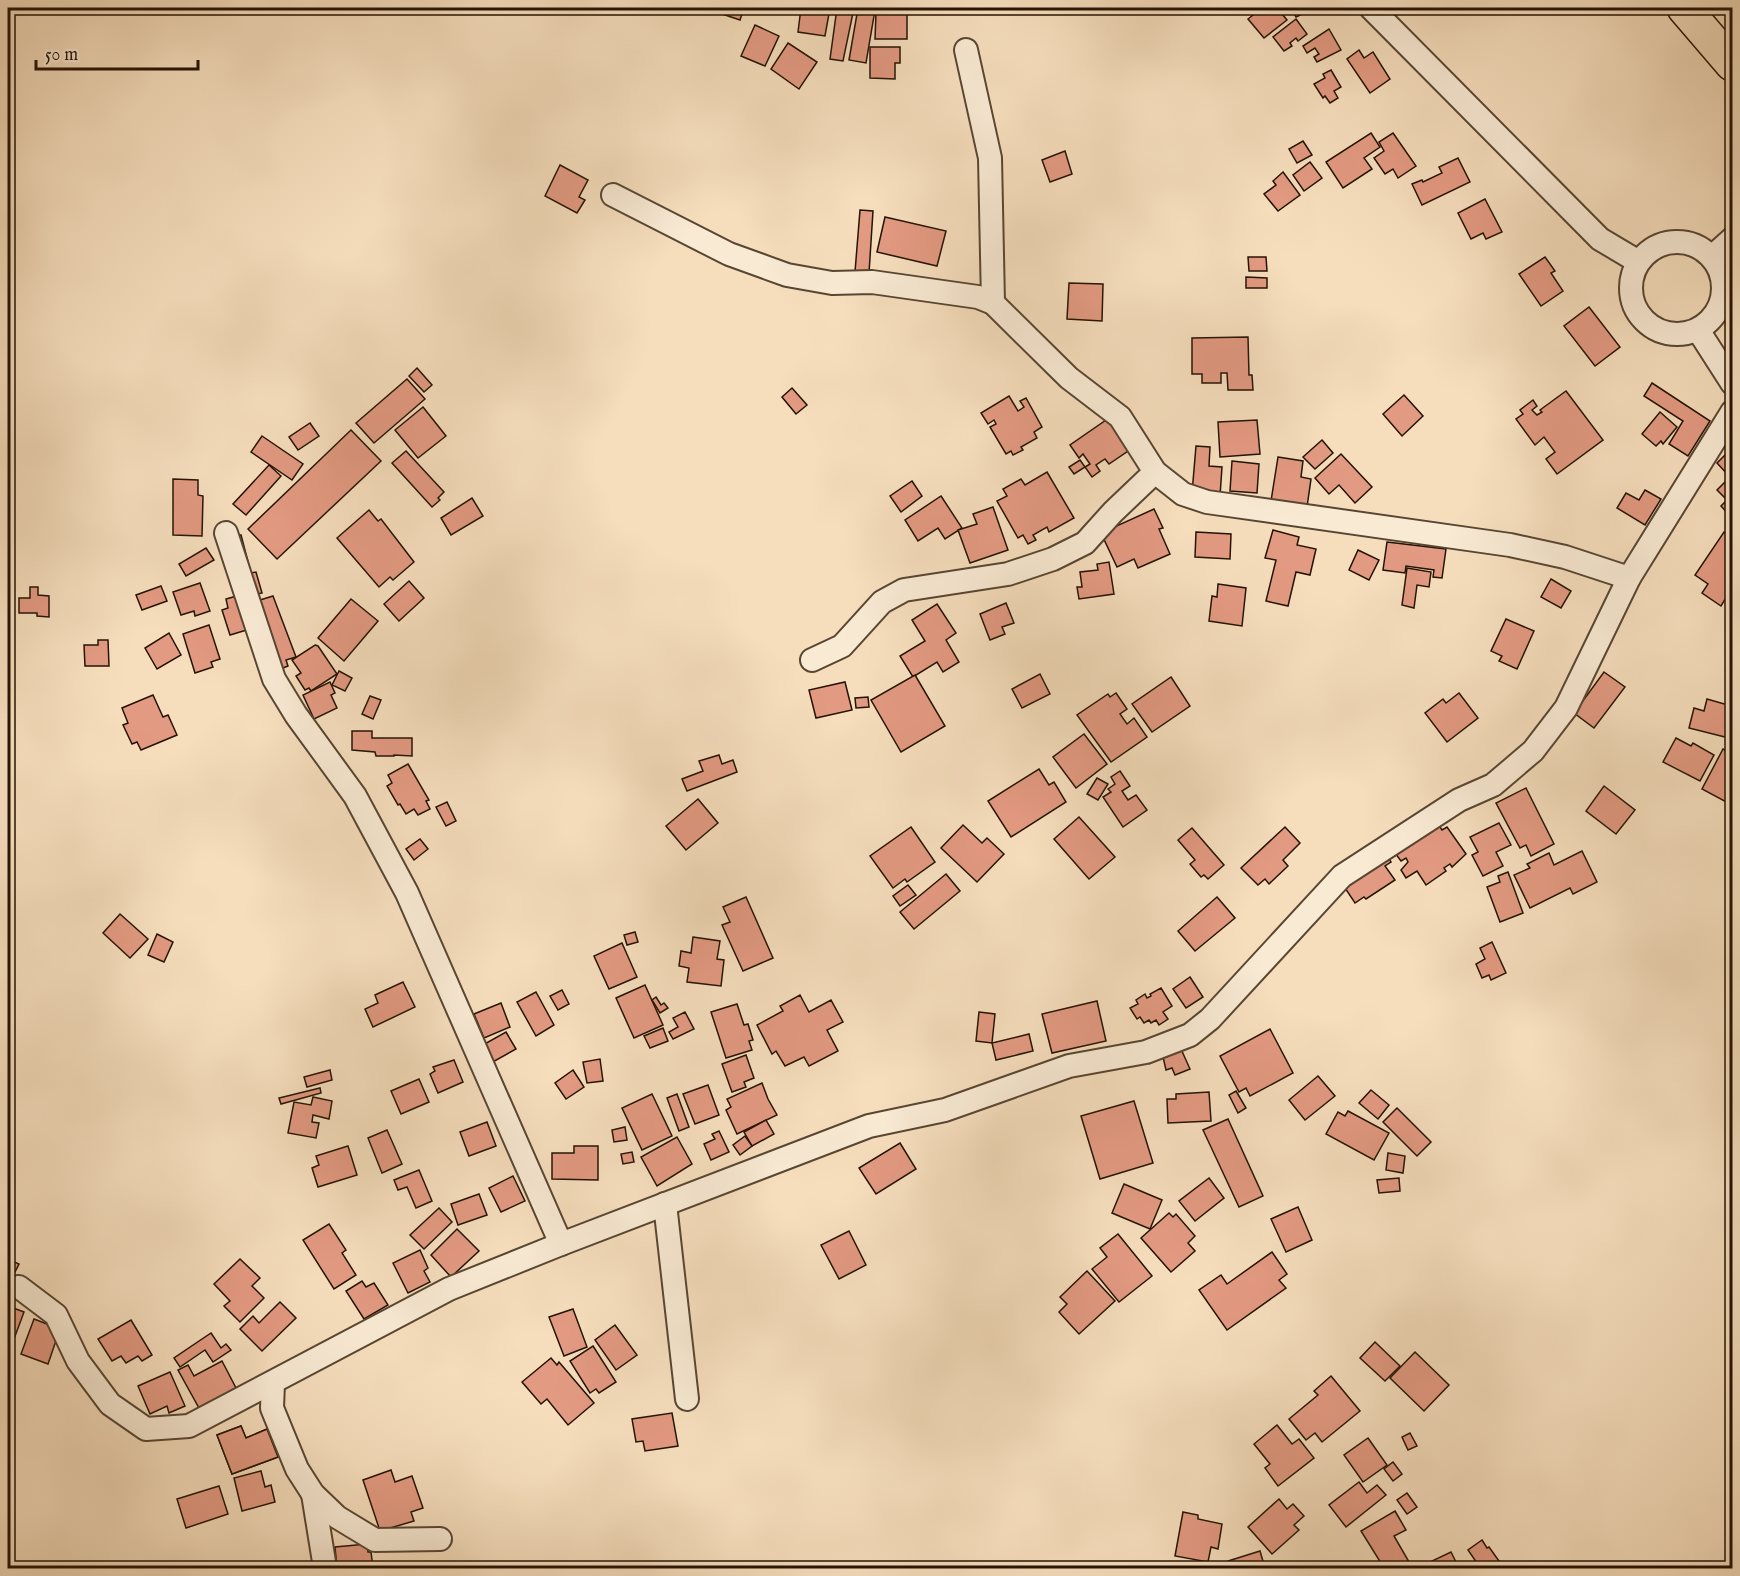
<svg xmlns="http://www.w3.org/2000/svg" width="1740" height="1576" font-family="'IM FELL English',serif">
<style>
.building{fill:#e39a82;stroke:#241304;stroke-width:1.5}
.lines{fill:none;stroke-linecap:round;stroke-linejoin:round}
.minor-casing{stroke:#584632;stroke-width:26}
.trunk-casing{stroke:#241304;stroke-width:36}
.minor{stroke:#f9ead4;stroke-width:22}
.trunk{stroke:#f6debd;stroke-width:33}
</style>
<rect width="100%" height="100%" fill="#f6debd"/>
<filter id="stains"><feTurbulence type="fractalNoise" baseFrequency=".00333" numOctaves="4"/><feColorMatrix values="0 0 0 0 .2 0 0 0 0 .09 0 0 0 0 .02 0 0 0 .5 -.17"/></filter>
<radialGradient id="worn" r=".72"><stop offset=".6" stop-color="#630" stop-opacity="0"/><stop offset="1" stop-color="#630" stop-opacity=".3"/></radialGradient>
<g class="building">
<path d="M724,8H744L740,20L722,14Z"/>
<path d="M801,8H830L825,36L798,32Z"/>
<path d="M837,8H854L843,61L830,59Z"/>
<path d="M858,8L875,10L866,63L849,60Z"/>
<path d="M1262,8H1277L1287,20L1264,38L1248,19Z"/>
<path d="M1291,8H1315L1296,17Z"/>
<path d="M876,13H907V39H875Z"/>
<path d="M1296,19L1307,34L1298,41L1296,38L1290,43L1292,46L1284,51L1273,37Z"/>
<path d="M755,25L779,36L765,66L741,56Z"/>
<path d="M1329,29L1341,50L1317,62L1314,57L1319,54L1315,48L1307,53L1303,46Z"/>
<path d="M788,43L817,62L799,89L771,69Z"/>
<path d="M870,47H900V63H895V79L870,78Z"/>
<path d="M1359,50L1364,58L1373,52L1390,79L1370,93L1347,59Z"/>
<path d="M1331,70L1341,87L1334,91L1338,98L1330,103L1325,96L1323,98L1314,84L1325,78L1323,74Z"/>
<path d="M1371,133L1380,147L1364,158L1372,169L1343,188L1326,162Z"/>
<path d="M1393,133L1416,166L1398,178L1393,169L1385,174L1374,158L1384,151L1379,142Z"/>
<path d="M1303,141L1312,155L1297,163L1289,149Z"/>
<path d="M1065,151L1072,174L1050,182L1042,160Z"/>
<path d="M1458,158L1470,182L1422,205L1412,184L1422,180L1423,182L1442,173L1439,167Z"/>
<path d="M1310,162L1322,178L1304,191L1293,175Z"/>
<path d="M560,165L588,180L579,197L585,200L577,213L545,196Z"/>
<path d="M1283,172L1300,195L1278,211L1264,194L1276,185L1273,181Z"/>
<path d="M1485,199L1502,232L1486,239L1483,233L1471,239L1458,213Z"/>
<path d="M860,210L873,211L869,273L855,272Z"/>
<path d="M885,217L946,231L937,266L877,252Z"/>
<path d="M1248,257H1266L1267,271H1249Z"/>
<path d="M1545,257L1555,271L1551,273L1563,291L1541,306L1519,274Z"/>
<path d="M1246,277L1267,278V288H1246Z"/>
<path d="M1069,283L1103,284L1102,321L1067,319Z"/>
<path d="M1589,307L1620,347L1595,366L1564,326Z"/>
<path d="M1248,337L1249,375H1252L1253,390H1228L1227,373H1221V383H1202V374H1192V338Z"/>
<path d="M417,368L432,385L424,392L409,376Z"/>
<path d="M407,379L425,399L374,443L356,423Z"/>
<path d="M1652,383L1710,421L1688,456L1669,444L1683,421L1644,396Z"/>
<path d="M792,388L807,405L796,414L782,397Z"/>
<path d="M1566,391L1603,440L1557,474L1546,459L1555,452L1544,437L1535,445L1516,419L1523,414L1520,410L1533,400L1537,406L1532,410L1537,415L1542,412L1540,410Z"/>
<path d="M1404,395L1423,416L1402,436L1383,414Z"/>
<path d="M1009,396L1018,411L1024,407L1020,401L1026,398L1042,427L1034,432L1037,438L1021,447L1023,450L1013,455L1011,451L1006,454L990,427L996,424L994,420L988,424L981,413Z"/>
<path d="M423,407L446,436L418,458L395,430Z"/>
<path d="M1660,412L1677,427L1663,444L1661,441L1656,446L1642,434Z"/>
<path d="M1109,418L1131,449L1109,464L1105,459L1096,465L1100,471L1092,477L1085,467L1090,464L1083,454L1079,458L1070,445Z"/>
<path d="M1257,420L1260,454L1220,457L1218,422Z"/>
<path d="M310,423L319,436L298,450L289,437Z"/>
<path d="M351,430L381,461L277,559L248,529Z"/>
<path d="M262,436L303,464L292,480L251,452Z"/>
<path d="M1322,440L1333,453L1315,469L1303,457Z"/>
<path d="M1196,446L1210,447L1209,466L1222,467L1220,496L1192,493Z"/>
<path d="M406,451L444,492L438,498L440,500L432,507L392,463Z"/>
<path d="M1727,453L1732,458V518L1721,506L1727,500L1717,490L1730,477L1717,463Z"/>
<path d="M1341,454L1372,487L1355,503L1339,485L1329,494L1315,478Z"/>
<path d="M1278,457L1303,461L1301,477L1311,479L1307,507L1271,501Z"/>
<path d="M1080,460L1085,467L1074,474L1069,467Z"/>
<path d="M1232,461L1259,464L1257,493L1230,491Z"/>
<path d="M269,465L281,476L246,515L233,504Z"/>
<path d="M1047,472L1074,518L1049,532L1047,527L1033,535L1036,540L1028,544L1023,535L1018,538L997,501L1007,496L1003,489L1021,479L1025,485Z"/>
<path d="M173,479L198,480V495L203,496L202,536L173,535Z"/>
<path d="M912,481L922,496L901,512L890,496Z"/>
<path d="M1645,490L1661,499L1645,525L1617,508L1626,493L1639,500Z"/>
<path d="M941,496L962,528L945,539L938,528L918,541L905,520Z"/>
<path d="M472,498L483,516L451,535L441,518Z"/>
<path d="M993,507L1008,550L970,563L958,530L977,524L973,514Z"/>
<path d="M1154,509L1163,528L1159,529L1170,554L1138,568L1134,559L1117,567L1101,533Z"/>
<path d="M369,510L378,521L381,519L414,562L393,580L390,577L379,587L337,538Z"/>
<path d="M1273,530L1299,537L1297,545L1316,549L1310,575L1296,572L1288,606L1266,601L1276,560L1265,558Z"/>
<path d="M1196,532L1231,534L1230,559L1195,557Z"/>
<path d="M1724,532L1732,538V588L1721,606L1702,593L1708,584L1695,575Z"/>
<path d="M241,535L251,573L256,572L262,593L249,596L233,537Z"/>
<path d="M1387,542L1446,549L1442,578L1433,577L1434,570L1406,566L1405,573L1383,570Z"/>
<path d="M206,548L214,560L186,576L179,564Z"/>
<path d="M1358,550L1379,560L1369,580L1349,570Z"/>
<path d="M1109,562L1114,594L1079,599L1077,587H1082L1080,572L1098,570L1097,564Z"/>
<path d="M1407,568L1431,572L1429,587L1417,585L1414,608L1402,605Z"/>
<path d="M1551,579L1571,591L1561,608L1541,597Z"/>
<path d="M409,581L424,598L399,621L384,604Z"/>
<path d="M200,583L210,611L195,616L194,611L181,615L173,592Z"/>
<path d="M1218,584L1246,588L1242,626L1209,621L1212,596L1217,597Z"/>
<path d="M161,586L167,601L142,610L136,595Z"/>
<path d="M30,587H38V595L49,596V617L37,616V613H19V598H30Z"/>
<path d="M240,595L250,629L230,635L222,610L228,608L226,599Z"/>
<path d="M273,596L296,657L286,660L288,666L278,670L260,600Z"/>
<path d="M351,599L378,621L344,661L318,638Z"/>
<path d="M1006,603L1014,623L1002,627L1005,634L990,640L980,614Z"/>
<path d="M937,604L956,633L946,640L959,662L943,672L937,662L913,677L900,656L925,641L912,620Z"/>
<path d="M1506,619L1534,631L1517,669L1499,661L1502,656L1491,651Z"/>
<path d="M209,625L220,659L211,662L213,667L195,673L183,634Z"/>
<path d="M169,633L181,655L157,669L145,648Z"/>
<path d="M98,640H108L109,666H85L84,645H98Z"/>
<path d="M315,645L318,646L337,674L311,691L309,688L305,690L296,676L301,673L292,660Z"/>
<path d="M339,671L352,678L345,691L332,685Z"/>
<path d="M1604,672L1625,687L1594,728L1574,713Z"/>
<path d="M1040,674L1050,694L1022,708L1012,689Z"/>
<path d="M915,675L945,726L901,752L871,700Z"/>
<path d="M1171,677L1190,706L1152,732L1132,704Z"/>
<path d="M330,682L335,693L331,695L337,708L314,719L303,695Z"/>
<path d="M845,682L852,710L816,718L809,690Z"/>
<path d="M1116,693L1127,709L1120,714L1127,724L1134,718L1147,737L1111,762L1077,715L1108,694L1110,697Z"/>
<path d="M1459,693L1478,718L1447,742L1425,713L1443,699L1446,703Z"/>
<path d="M153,695L163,717L168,715L177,735L141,750L137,742L132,744L123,725L128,723L122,708Z"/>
<path d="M370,696L381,700L373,719L362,714Z"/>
<path d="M868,697L869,707L856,708L855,698Z"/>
<path d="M1707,699L1728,705L1727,711L1732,713V723L1729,738L1689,728L1694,708L1704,711Z"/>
<path d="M352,731H372V738H412V756L394,755V756H376L375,752L352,750Z"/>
<path d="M1084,734L1107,764L1076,788L1053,757Z"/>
<path d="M1676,738L1691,746L1693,743L1714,755L1700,781L1663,762Z"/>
<path d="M1723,749L1732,754V800L1730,804L1702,789Z"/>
<path d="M719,755L722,764L733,760L737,772L687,791L682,779L703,771L699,761Z"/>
<path d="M408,764L429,800L426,801L430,809L418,815L414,809L406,814L400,804L398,805L387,786L392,783L388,775Z"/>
<path d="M1039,769L1049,785L1054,782L1066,802L1011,837L988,801Z"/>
<path d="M1120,771L1130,786L1122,791L1128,800L1136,795L1147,810L1123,827L1103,797L1111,792L1108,789L1115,784L1111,777Z"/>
<path d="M1097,778L1108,784L1098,800L1087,794Z"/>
<path d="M1604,786L1635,810L1616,834L1586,811Z"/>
<path d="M1526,788L1554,844L1531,856L1526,845L1520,848L1496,803Z"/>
<path d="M698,799L718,823L686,850L666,826Z"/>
<path d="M447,802L456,821L446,826L436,807Z"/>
<path d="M1079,817L1115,857L1089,879L1054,839Z"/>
<path d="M1435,820L1442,830L1447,827L1466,854L1452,867L1450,864L1444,868L1446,871L1426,885L1417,871L1406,878L1401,870L1408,862L1406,858L1401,861L1392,849Z"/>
<path d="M1499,823L1511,845L1496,852L1503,866L1483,876L1472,855L1478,852L1470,837Z"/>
<path d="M963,825L982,843L987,838L1004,854L977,882L941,848Z"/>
<path d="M911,827L935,862L907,882L905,879L893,888L870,856Z"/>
<path d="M1285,827L1300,843L1283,860L1288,866L1269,884L1265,879L1258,885L1241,868Z"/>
<path d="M1192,828L1224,865L1208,879L1204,875L1201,877L1190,864L1195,860L1178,840Z"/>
<path d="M420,839L428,849L414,860L406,849Z"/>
<path d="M1582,851L1597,882L1573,894L1570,888L1530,908L1514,875L1530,868L1527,864L1549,853L1554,865Z"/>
<path d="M1385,852L1391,862L1385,866L1395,880L1366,899L1364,897L1355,903L1343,885Z"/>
<path d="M1508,872L1523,913L1500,922L1487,887L1500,882L1498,876Z"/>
<path d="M946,874L960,891L914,929L900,912Z"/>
<path d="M908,885L916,895L900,906L893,896Z"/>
<path d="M746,897L773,958L743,971L722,925L730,922L723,907Z"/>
<path d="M1217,897L1235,918L1195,951L1178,931Z"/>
<path d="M120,914L148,939L130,958L103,933Z"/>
<path d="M635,932L638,942L627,945L624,935Z"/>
<path d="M157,934L173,942L164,962L148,955Z"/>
<path d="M693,937L720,941L717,959L724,960L721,986L687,982L689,968L679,966L681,951L691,953Z"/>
<path d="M1492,942L1506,973L1491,980L1489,975L1482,978L1476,964L1485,959L1480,948Z"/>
<path d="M622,943L637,977L609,989L594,956Z"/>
<path d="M1190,977L1203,997L1186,1008L1173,989Z"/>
<path d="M403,982L415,1007L373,1027L365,1009L378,1003L375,995Z"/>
<path d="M645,985L663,1025L634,1038L616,998Z"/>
<path d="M1161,988L1172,1006L1163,1012L1168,1019L1159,1025L1156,1020L1151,1023L1149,1020L1144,1023L1140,1017L1137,1019L1130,1008L1138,1004L1136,1000L1145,994L1147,998L1151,996L1150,994Z"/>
<path d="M562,990L569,1004L558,1010L550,996Z"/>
<path d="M536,992L554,1025L536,1036L517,1002Z"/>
<path d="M800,995L809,1012L831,1000L843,1022L827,1030L838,1051L809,1066L804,1057L785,1066L776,1051L772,1054L757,1025L783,1011L780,1006Z"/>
<path d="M656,997L661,1005L664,1003L668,1008L660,1013L652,1000Z"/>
<path d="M1097,1001L1106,1041L1052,1053L1042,1014Z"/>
<path d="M501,1003L510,1027L484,1038L474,1014Z"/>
<path d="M737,1004L744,1025L748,1024L753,1040L749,1041L752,1050L726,1058L711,1012Z"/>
<path d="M685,1012L694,1029L673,1039L669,1032L678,1027L673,1018Z"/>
<path d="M979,1012L995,1014L992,1043L976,1041Z"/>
<path d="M663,1028L668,1041L650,1048L644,1036Z"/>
<path d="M1270,1029L1293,1073L1250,1096L1246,1088L1239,1092L1220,1056Z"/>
<path d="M506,1032L516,1049L491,1063L481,1046Z"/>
<path d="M1029,1034L1033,1051L996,1060L992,1043Z"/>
<path d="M1181,1049L1190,1069L1175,1075L1172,1068L1166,1070L1163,1057Z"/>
<path d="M746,1055L754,1078L744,1082L746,1087L732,1092L722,1064Z"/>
<path d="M600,1059L603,1081L587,1083L583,1062Z"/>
<path d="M454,1060L463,1082L438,1093L430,1074L435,1071L433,1067Z"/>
<path d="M330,1070L332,1080L307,1087L304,1077Z"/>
<path d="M573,1070L584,1087L566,1099L555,1083Z"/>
<path d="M1318,1076L1335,1096L1305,1120L1289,1100Z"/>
<path d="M419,1079L429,1102L401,1114L391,1091Z"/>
<path d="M762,1083L768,1099L777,1115L737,1134L726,1110L731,1107L727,1099Z"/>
<path d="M708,1085L719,1115L695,1124L683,1094Z"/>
<path d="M320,1088L321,1093L281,1104L279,1098Z"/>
<path d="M1371,1090L1389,1105L1378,1119L1359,1103Z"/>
<path d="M1236,1091L1246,1108L1238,1113L1229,1095Z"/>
<path d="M1209,1092L1211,1121L1168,1123L1167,1099H1176V1094Z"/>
<path d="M652,1094L672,1136L642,1150L622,1108Z"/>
<path d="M677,1094L689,1127L679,1131L667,1098Z"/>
<path d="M313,1097L332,1101L329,1119L313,1115L312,1122L319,1123L316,1138L288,1133L294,1102L311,1105Z"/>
<path d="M1134,1101L1153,1163L1100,1179L1081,1116Z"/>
<path d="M1397,1108L1431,1142L1417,1156L1383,1122Z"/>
<path d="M1348,1111L1389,1133L1374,1160L1326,1134L1338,1112L1345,1116Z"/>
<path d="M1228,1119L1263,1196L1239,1207L1203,1130Z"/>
<path d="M766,1120L774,1134L752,1146L744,1132Z"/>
<path d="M487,1122L496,1146L469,1156L460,1132Z"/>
<path d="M625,1127L627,1140L614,1142L612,1130Z"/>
<path d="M387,1130L402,1164L382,1173L368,1138Z"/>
<path d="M719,1131L729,1152L711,1160L704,1144L715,1139L712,1134Z"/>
<path d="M745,1136L752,1146L740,1155L733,1145Z"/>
<path d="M677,1137L692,1164L657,1186L641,1157Z"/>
<path d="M900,1143L916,1169L876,1194L859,1168Z"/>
<path d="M348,1146L357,1175L318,1187L312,1168L319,1165L316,1156Z"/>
<path d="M574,1146H598V1180L552,1179V1153H574Z"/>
<path d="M632,1152L634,1162L623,1164L621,1154Z"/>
<path d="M1388,1153L1405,1156L1403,1173L1386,1170Z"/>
<path d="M419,1170L432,1201L416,1208L407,1187L398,1190L394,1180Z"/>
<path d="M513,1176L525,1201L501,1212L489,1188Z"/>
<path d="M1209,1178L1224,1198L1195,1221L1179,1201Z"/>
<path d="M1399,1178L1400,1191L1379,1193L1377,1180Z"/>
<path d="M1124,1184L1162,1200L1150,1229L1112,1213Z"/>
<path d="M479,1194L487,1215L458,1225L451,1204Z"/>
<path d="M1298,1207L1312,1240L1286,1252L1271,1219Z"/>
<path d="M439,1208L452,1222L424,1249L410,1235Z"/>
<path d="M1169,1213L1173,1217L1176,1214L1195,1236L1188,1243L1195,1251L1171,1272L1141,1238Z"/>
<path d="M329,1224L346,1250L342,1253L356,1275L334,1289L303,1240Z"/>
<path d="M457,1229L479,1251L451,1277L431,1255Z"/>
<path d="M849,1231L866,1265L839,1279L821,1245Z"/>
<path d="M1118,1234L1152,1276L1119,1302L1092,1269L1107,1257L1100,1248Z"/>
<path d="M420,1250L428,1268L424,1271L430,1282L408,1293L393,1263Z"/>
<path d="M1272,1252L1287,1274L1279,1280L1286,1288L1227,1330L1199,1290L1221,1275L1227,1284Z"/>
<path d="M8,1259L19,1264L11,1280V1291L8,1289Z"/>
<path d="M240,1259L260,1278L252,1286L264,1298L240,1322L224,1306L230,1301L214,1284Z"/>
<path d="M1087,1271L1115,1301L1079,1334L1059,1312L1067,1304L1060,1297Z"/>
<path d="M362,1281L366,1287L374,1283L388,1305L364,1319L346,1291Z"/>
<path d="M280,1302L296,1318L262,1351L240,1329L253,1316L259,1323Z"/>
<path d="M8,1306L24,1312L11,1347L8,1346Z"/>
<path d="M573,1309L587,1347L564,1356L549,1317Z"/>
<path d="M34,1319L60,1329L48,1364L21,1354Z"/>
<path d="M131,1320L152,1355L142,1361L138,1356L126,1363L121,1356L112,1361L98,1339Z"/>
<path d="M615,1325L637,1355L616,1370L595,1340Z"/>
<path d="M211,1333L221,1348L226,1344L231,1350L213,1362L205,1350L180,1367L174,1358Z"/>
<path d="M1375,1342L1400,1366L1385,1381L1360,1358Z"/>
<path d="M593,1346L616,1382L599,1393L596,1389L590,1393L570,1361Z"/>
<path d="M1415,1352L1449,1385L1424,1411L1390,1378Z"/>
<path d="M551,1358L557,1365L559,1362L594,1403L568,1425L547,1399L541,1404L522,1382Z"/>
<path d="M222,1361L236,1388L199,1408L178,1370L188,1365L194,1376Z"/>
<path d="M170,1372L185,1406L169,1413L167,1406L150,1414L138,1386Z"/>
<path d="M1331,1376L1360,1411L1322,1442L1315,1433L1306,1440L1289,1419L1318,1395L1314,1391Z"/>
<path d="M672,1413L678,1446L645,1451L643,1441L636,1442L632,1419Z"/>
<path d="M1277,1425L1292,1444L1299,1439L1314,1458L1278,1486L1265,1468L1270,1464L1254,1444Z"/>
<path d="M241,1426L246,1438L267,1429L278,1457L232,1474L217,1435Z"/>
<path d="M241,1426L246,1438L267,1429L278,1457L232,1474L217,1435Z"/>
<path d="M1410,1433L1417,1446L1408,1450L1402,1437Z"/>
<path d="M1368,1438L1387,1465L1363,1482L1344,1455Z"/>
<path d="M1393,1462L1402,1474L1393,1481L1384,1469Z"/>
<path d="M391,1470L395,1482L412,1476L423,1508L411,1512L414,1521L380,1531L363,1480Z"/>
<path d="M261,1471L265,1487L271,1485L275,1502L242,1511L234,1478Z"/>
<path d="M1359,1482L1367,1493L1377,1485L1386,1495L1346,1527L1329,1505Z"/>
<path d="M219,1486L228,1514L186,1528L177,1499Z"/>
<path d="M1407,1493L1417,1507L1407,1514L1397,1500Z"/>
<path d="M1279,1499L1287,1509L1293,1504L1304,1516L1294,1525L1299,1530L1272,1554L1248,1527Z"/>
<path d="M1395,1511L1406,1530L1394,1536L1412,1567L1409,1568H1384L1361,1531Z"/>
<path d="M1183,1512L1198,1515V1519L1222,1524L1218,1549L1211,1547L1208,1562L1175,1556Z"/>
<path d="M1482,1540L1487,1548L1489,1547L1504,1568H1475L1479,1566L1468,1550Z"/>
<path d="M367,1544L368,1552H371L373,1568H337L335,1547Z"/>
<path d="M1260,1551L1265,1568H1230L1228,1561Z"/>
<path d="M1451,1552L1459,1568H1436L1432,1561Z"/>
</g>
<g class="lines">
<defs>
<g id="minor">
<path d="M1371,8L1600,239L1637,261"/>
<path d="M966,50L990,158L993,303"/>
<path d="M613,195L729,254L787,275L832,283L872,282L978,297L993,303L1069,378L1120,417L1155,472L1183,494L1207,502L1510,545L1565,557L1629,578"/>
<circle cx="1677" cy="288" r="46"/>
<path d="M1713,256L1732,239"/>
<path d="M1698,330L1732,383"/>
<path d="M226,533L274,679L296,715L355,796L407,893L561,1244"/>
<path d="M812,660L842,646L882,602L904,590L1008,574L1053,559L1085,543L1113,512L1155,472"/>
<path d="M665,1204L687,1399"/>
<path d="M19,1287L56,1315L78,1361L110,1404L146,1429L189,1426L449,1289L561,1244L869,1126L945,1110L1069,1066L1146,1052L1190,1035L1210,1019L1342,876L1459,800L1493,785L1533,751L1566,708L1629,578L1732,412"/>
<path d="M273,1383L272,1408L297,1469L313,1494L337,1517L375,1540L440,1539"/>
<path d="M313,1494L325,1568"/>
</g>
<path id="trunk" d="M1684,8L1732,64"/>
</defs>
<use href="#minor" class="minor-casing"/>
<use href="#trunk" class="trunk-casing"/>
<use href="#minor" class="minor"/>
<use href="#trunk" class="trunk"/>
</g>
<rect width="1740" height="1576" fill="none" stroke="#f6debd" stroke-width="30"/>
<rect x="9" y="9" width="1722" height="1558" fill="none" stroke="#241304" stroke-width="3"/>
<rect x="15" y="15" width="1710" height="1546" fill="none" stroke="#241304" stroke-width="1.5"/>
<path d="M36 60v9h162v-9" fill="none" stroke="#241304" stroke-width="3"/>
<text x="45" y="60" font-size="18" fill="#241304" stroke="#f9ead4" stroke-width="4.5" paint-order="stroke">50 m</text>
<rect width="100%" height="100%" filter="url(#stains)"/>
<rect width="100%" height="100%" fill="url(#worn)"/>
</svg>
